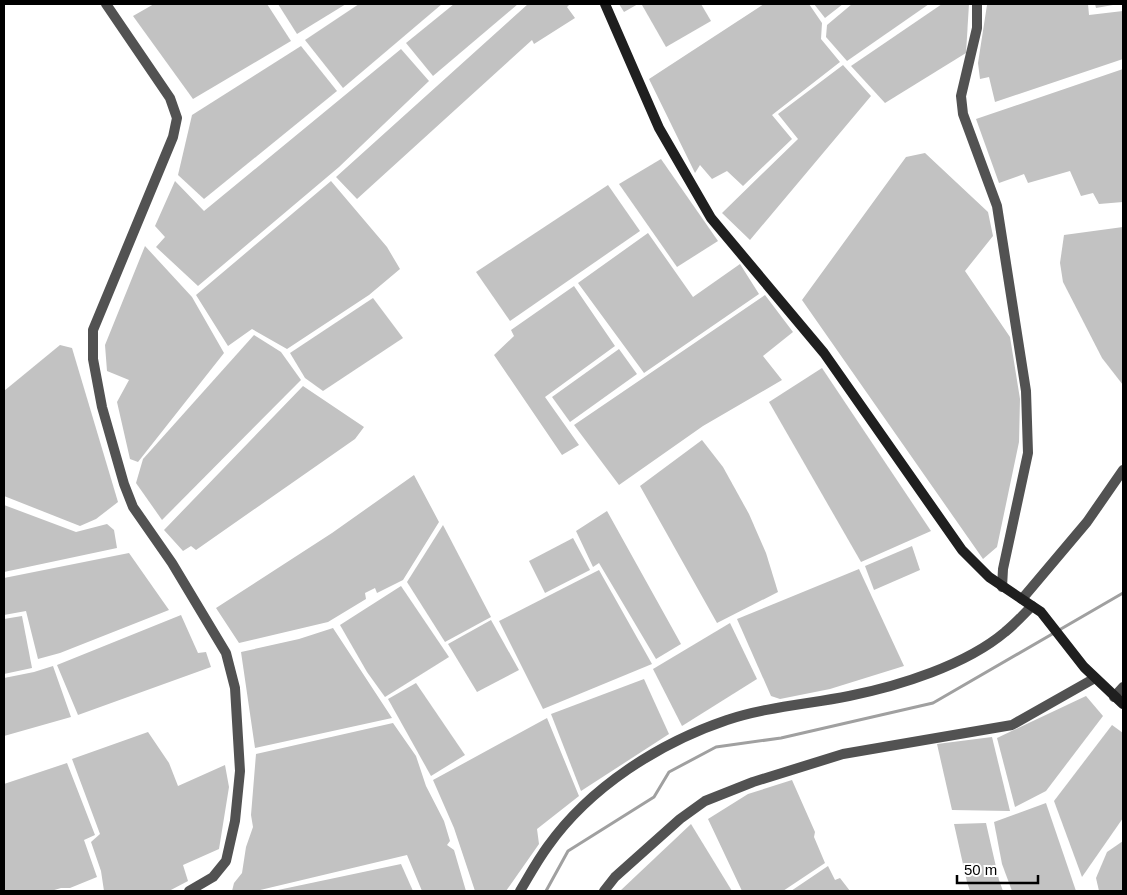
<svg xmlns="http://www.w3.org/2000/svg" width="1127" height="895" font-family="Arial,sans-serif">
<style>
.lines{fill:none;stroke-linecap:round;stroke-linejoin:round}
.stream{stroke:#a0a0a0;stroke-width:3}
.building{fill:#c2c2c2}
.street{stroke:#525252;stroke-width:10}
.secondary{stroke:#1f1f1f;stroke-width:10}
</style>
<rect width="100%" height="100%" fill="#fff"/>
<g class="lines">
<path class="stream" d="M546,891L568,851L654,797L669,772L716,747L781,738L933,703L1123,593"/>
</g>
<g class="building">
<path d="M154,4H267L291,41L193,99L133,16Z"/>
<path d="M278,4H346L297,34Z"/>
<path d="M359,4H442L343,88L305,40Z"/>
<path d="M454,4H518L433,76L406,43Z"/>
<path d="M528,4H570L567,7L575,18L534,44L532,40L357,199L336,177Z"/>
<path d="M619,4H638L624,12Z"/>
<path d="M644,4H701L711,21L666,47L642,5Z"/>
<path d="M764,4H809L822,23L821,39L840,62L772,115L792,139L743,186L727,171L712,179L700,165L695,173L649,79Z"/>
<path d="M814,4H843L825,18Z"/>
<path d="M852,4H929L847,61L826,37L827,25Z"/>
<path d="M942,4H969L966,53L885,103L851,66Z"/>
<path d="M990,4H1088L1089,15L1123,11V59L995,102L989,77L980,79L978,63L987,5Z"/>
<path d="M1095,4H1112L1113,5L1096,8Z"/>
<path d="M301,46L337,91L204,199L178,175L192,115Z"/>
<path d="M401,49L429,81L339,167L198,286L156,247L165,237L155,226L175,181L204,211Z"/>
<path d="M843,65L871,96L750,240L722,213L798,139L778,114Z"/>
<path d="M1123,69V202L1099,204L1093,193L1081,196L1070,171L1028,183L1024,174L999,183L976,119Z"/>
<path d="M925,153L988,212L993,236L965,271L1010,337L1020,399L1019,442L997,547L983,559L802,300L906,157Z"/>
<path d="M661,159L718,241L677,267L619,184Z"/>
<path d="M331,181L387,247L400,269L369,295L287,349L252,329L228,346L196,295Z"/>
<path d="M608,185L640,231L510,321L476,272Z"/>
<path d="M1123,227V385L1102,358L1063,282L1060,263L1064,235Z"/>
<path d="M648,233L693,297L740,264L759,294L644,373L578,283Z"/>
<path d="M145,246L192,297L224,353L138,462L130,459L117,402L129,380L107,371L105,345Z"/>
<path d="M574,286L615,346L545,397L579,445L562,455L494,355L514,336L511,330Z"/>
<path d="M765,295L793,332L763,356L782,380L703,426L619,485L574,425Z"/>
<path d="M373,298L403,338L323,391L305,378L290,353Z"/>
<path d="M254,335L281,352L301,380L162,520L136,483L143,459Z"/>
<path d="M60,345L72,348L118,502L96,519L80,526L4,496V391Z"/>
<path d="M619,349L637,374L570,422L552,397Z"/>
<path d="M822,368L931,531L861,562L769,402Z"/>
<path d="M303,386L364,427L355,439L196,550L191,546L183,551L164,530Z"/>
<path d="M702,440L723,467L749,514L766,553L778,592L717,623L640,486Z"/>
<path d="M414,475L439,522L403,580L377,593L375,588L365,593L366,599L328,622L239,643L216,608L332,533Z"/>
<path d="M4,505L76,532L107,524L114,530L117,548L4,572Z"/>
<path d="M607,511L681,644L656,659L599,563L593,567L576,531Z"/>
<path d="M443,525L491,617L445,642L407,582Z"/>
<path d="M573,538L590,570L545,593L529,561Z"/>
<path d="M912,546L920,570L874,590L865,566Z"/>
<path d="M129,553L169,610L60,653L38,659L26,611L4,615V578Z"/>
<path d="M859,569L904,666L830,689L780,699L771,696L737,619Z"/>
<path d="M599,570L652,664L543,709L499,621Z"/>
<path d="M401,586L449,657L385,697L367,672L340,625Z"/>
<path d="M181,615L198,653L206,652L211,667L78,715L57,665Z"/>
<path d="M22,616L32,668L4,674V619Z"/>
<path d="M491,620L519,670L477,692L448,644Z"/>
<path d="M730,623L757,679L682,726L653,669Z"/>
<path d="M333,628L392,718L255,748L241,652L299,639Z"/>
<path d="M53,666L71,717L4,736V678L34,672Z"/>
<path d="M644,679L669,734L581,791L551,714Z"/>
<path d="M416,683L465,755L431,776L388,699Z"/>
<path d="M1086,696L1103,716L1046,791L1015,807L997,738Z"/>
<path d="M547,718L579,796L537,829L539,844L506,891H475L454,828L433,780Z"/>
<path d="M393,723L416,756L426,786L444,821L450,841L447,845L454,850L466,891H422L407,855L256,891H232L234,883L242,873L246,847L253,827L251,815L256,754Z"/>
<path d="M1112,725L1123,733V818L1082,877L1054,801Z"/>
<path d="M148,732L169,763L178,786L225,765L229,787L219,849L183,865L188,881L169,891H104L101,871L91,842L100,834L72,759Z"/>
<path d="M992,737L1010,811L952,810L937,744Z"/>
<path d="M67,763L95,835L84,840L97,877L70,888H61L51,891H4V784Z"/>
<path d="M792,780L815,832L814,837L825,863L783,891H742L708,819L748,794Z"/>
<path d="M1046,803L1076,891H1012L1002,864L994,822Z"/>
<path d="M986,823L999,880L1003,891H970L967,882L954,824Z"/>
<path d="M691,824L732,891H620Z"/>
<path d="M1123,841V891H1099L1096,878L1107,852Z"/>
<path d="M401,864L413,891H278V890Z"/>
<path d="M828,866L835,880L840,878L850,891H791Z"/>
</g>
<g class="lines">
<g class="street">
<path d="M106,4L170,98L177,118L173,137L93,330V359L102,407L124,484L133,507L172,563L226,653L235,688L240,771L235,821L226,861L213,877L189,891"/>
<path d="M977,4V28L961,96L963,114L997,206L1026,391L1028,453L1003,569L1002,587"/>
<path d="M1022,599L1087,522L1123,470"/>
<path d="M1114,697L1123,687"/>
<path d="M520,891C529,876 537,861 548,846C590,787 659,743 727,720C766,707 809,704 849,696C899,686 966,665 1005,632C1015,624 1023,615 1032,606"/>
<path d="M604,891L615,877L680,819L705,801L753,782L843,754L1012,725L1095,678"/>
</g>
<path class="secondary" d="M605,4L659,128L711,218L824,353L962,550L989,577L1041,612L1084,667L1123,704"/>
</g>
<rect width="1127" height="895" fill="none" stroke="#000000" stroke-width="10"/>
<path d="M957 875v8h81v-8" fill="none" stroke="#000000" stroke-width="2.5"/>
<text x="964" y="875" font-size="15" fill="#000000" stroke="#ffffff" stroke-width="4" paint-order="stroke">50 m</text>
</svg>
